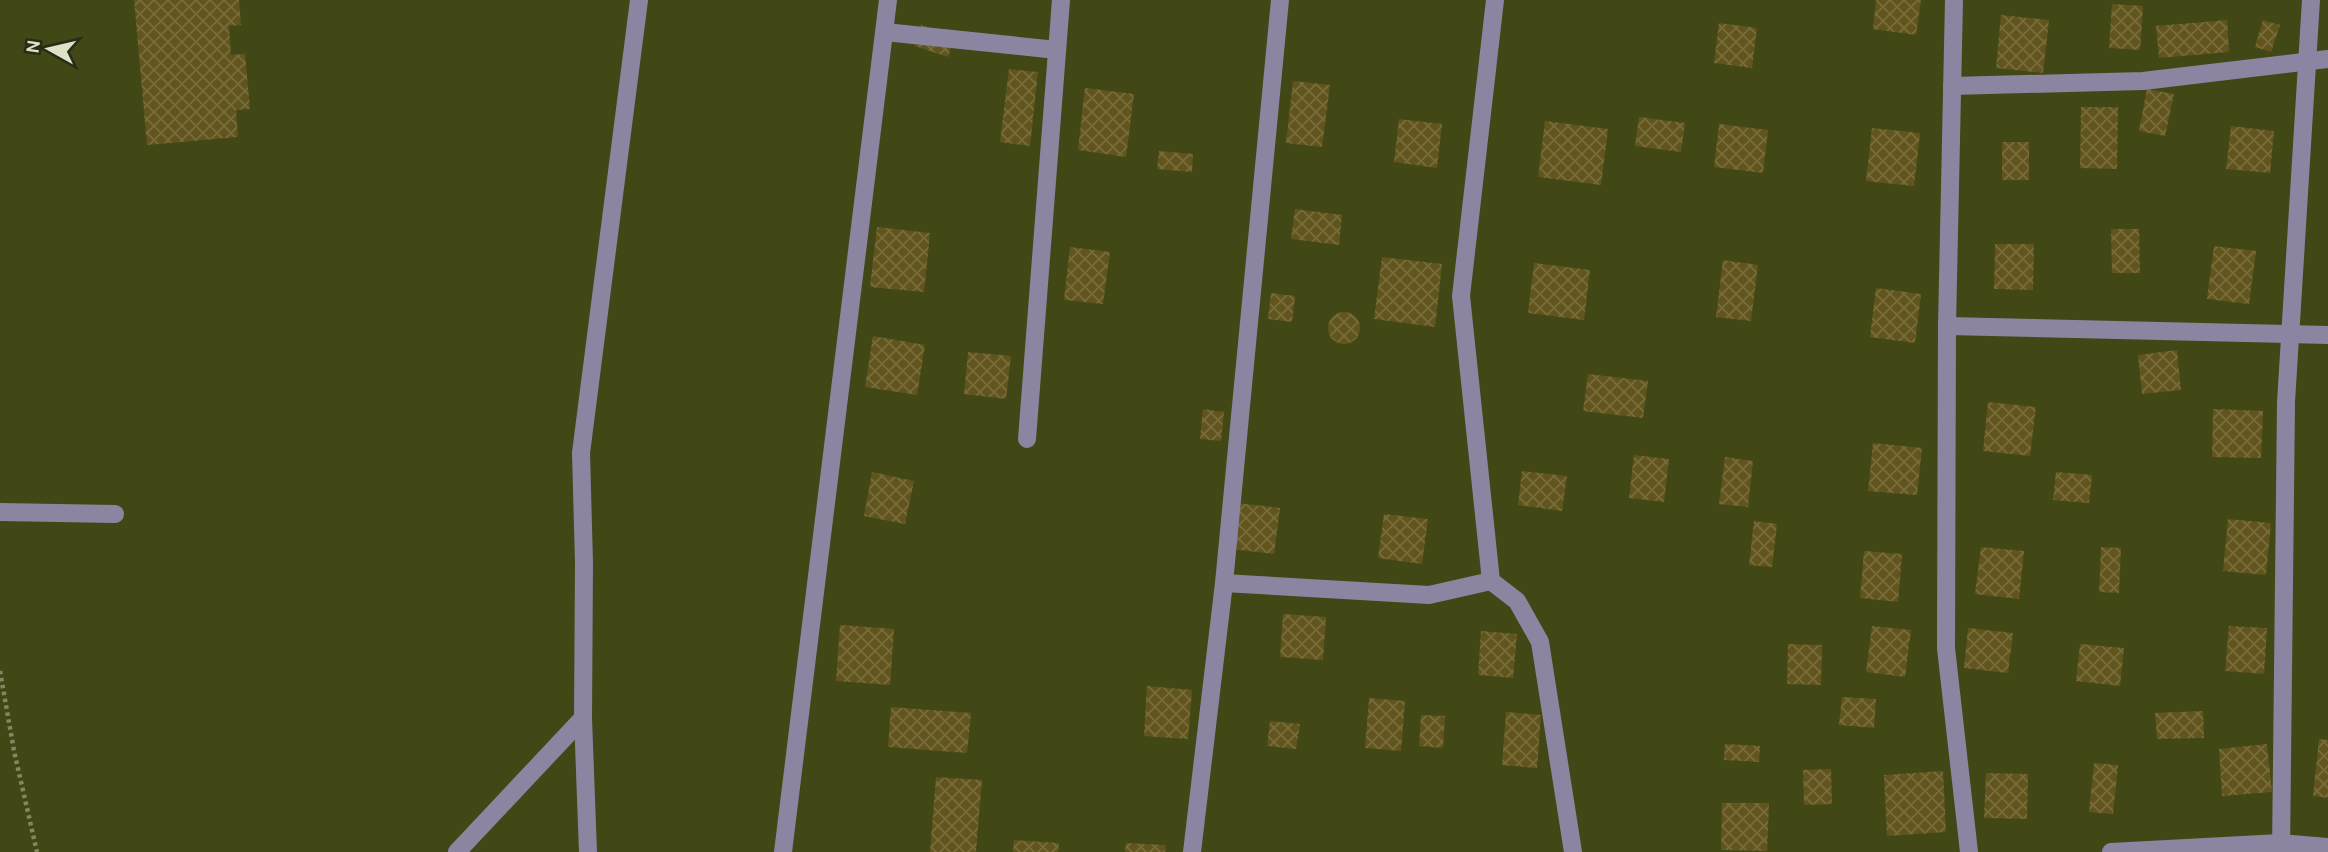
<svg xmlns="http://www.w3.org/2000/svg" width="2328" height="852" font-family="Karla,sans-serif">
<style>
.building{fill:url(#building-cross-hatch)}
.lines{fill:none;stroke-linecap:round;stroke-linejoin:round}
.path{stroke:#82885f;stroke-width:4.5;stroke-dasharray:3.5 3.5;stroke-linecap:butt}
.minor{stroke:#8c85a1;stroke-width:18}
</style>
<defs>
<pattern id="building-cross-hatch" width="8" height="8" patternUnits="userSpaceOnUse" patternTransform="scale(1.75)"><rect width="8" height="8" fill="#61541c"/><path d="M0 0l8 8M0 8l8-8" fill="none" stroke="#776c3c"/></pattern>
</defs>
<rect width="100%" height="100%" fill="#414815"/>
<g class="building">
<path d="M134,0H239L241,25L229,26L231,55L245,54L250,109L236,110L238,137L147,145Z"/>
<path d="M1876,0H1921L1916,35L1873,29Z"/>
<path d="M2112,4L2143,6L2140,50L2109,48Z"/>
<path d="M2001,15L2049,20L2043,73L1996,68Z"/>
<path d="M2227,20L2229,52L2159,58L2156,26Z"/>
<path d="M2263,20L2280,25L2271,52L2255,47Z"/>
<path d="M1719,23L1757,28L1752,68L1714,63Z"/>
<path d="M921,25L955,36L948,57L915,46Z"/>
<path d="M1009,69L1038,72L1030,146L1000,142Z"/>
<path d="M1293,81L1330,85L1322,147L1286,143Z"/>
<path d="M1085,88L1134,94L1126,157L1078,150Z"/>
<path d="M2147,89L2174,94L2165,136L2139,131Z"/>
<path d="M2081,107H2118L2117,169L2080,168Z"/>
<path d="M1639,117L1685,123L1681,152L1635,146Z"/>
<path d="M1399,119L1442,124L1437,168L1394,162Z"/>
<path d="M1545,121L1608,129L1601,185L1538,177Z"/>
<path d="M1719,124L1768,130L1763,173L1714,167Z"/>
<path d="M2231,126L2274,131L2270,173L2226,169Z"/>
<path d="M1872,128L1920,133L1914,186L1866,181Z"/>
<rect x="2002" y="142" width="27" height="38"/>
<path d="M1159,151L1193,154L1192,172L1157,169Z"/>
<path d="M1295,209L1342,215L1339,245L1291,239Z"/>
<path d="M877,227L930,233L924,292L870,287Z"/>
<path d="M2111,229H2139L2140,273H2112Z"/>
<path d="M1995,244H2034L2033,290L1994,289Z"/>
<path d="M2214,246L2256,251L2249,304L2207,299Z"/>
<path d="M1070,247L1110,252L1103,304L1064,300Z"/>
<path d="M1382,257L1442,264L1435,327L1374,319Z"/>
<path d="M1723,260L1758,265L1751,321L1716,317Z"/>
<path d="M1534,263L1590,270L1584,320L1528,313Z"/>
<path d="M1876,288L1921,294L1915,343L1870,337Z"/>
<path d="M1271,293L1295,296L1292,322L1268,319Z"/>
<circle cx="1344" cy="328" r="16"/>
<path d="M873,336L925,345L917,395L865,387Z"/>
<path d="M2177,350L2181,390L2142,394L2138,355Z"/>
<path d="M968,352L1011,356L1006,399L964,394Z"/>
<path d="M1588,374L1648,381L1643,418L1583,411Z"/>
<path d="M1988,402L2036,407L2030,456L1983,451Z"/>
<path d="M1203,409L1224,412L1221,441L1200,439Z"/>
<path d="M2213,409L2263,411L2261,458L2212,457Z"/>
<path d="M1873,443L1922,448L1917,495L1868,491Z"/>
<path d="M1634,455L1669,459L1664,502L1629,498Z"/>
<path d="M1725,457L1753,461L1748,507L1719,504Z"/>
<path d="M1522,471L1567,476L1562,511L1518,505Z"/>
<path d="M872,472L914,481L905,524L864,516Z"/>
<path d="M2056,472L2092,475L2089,503L2053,500Z"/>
<path d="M1237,503L1280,508L1274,554L1231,549Z"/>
<path d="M1384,514L1428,519L1422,564L1378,558Z"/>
<path d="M2228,519L2271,523L2266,575L2223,571Z"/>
<path d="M1754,521L1777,524L1772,567L1749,565Z"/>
<path d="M1981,547L2024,551L2019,599L1975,594Z"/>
<path d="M2101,547L2121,548L2119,593L2099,592Z"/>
<path d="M1864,551L1902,554L1898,602L1860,598Z"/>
<path d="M1283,614L1326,617L1323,660L1280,657Z"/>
<path d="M840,625L894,629L890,685L836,681Z"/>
<path d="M1872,626L1911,630L1905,677L1866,672Z"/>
<path d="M2229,626L2267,628L2264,674L2225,671Z"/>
<path d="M1968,628L2013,633L2008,673L1964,668Z"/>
<path d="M1481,631L1517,634L1513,678L1478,675Z"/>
<path d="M1788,644L1822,645L1821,685L1787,684Z"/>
<path d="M2080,644L2124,648L2120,686L2076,681Z"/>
<path d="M1147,686L1192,690L1188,739L1144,736Z"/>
<path d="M1842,697L1876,699L1874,728L1839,725Z"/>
<path d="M1369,698L1405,701L1401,751L1365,748Z"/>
<path d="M891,707L971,713L967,753L888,747Z"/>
<path d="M2203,711L2204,738L2157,739L2155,713Z"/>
<path d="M1506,712L1541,715L1537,768L1502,765Z"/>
<path d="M1421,715L1445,716L1443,748L1419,746Z"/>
<path d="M1270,721L1300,724L1296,749L1267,746Z"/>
<path d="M2319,739L2328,740V798L2313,796Z"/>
<path d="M1725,744L1760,746L1759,762L1724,760Z"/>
<path d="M2267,744L2272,792L2222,796L2219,749Z"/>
<path d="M2094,763L2118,765L2113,814L2089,812Z"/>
<path d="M1831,769L1832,804L1804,805L1803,770Z"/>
<path d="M1943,771L1946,832L1887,836L1884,775Z"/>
<path d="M1986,773L2028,774L2027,819L1984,818Z"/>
<path d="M936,777L982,780L976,852H930Z"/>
<path d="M1722,803H1769L1767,851L1721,850Z"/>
<path d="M1014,840L1059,843L1058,852H1013Z"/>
<path d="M1126,843L1166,845L1165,852H1125Z"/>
</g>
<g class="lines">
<path class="path" d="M0,671L14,751L37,852"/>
<g class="minor">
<path d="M1495,0L1461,296L1491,581L1517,601L1540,642L1573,852"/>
<path d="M1954,0L1947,326L1946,648L1969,852"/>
<path d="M885,32L1057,50"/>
<path d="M1952,86L2143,81L2328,59"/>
<path d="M1947,326L2328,335"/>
<path d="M1027,439L1061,0"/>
<path d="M0,512L115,514"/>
<path d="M1224,583L1429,595L1491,581"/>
<path d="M457,852L583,718"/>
<path d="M588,852L583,718L584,563L581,453L639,0"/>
<path d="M783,852L888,0"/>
<path d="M1192,852L1224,583L1280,0"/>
<path d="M2111,852L2280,843L2328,847"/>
<path d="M2281,852L2286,402L2311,0"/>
</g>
</g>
<g transform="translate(49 49) rotate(278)" stroke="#282c17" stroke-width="5" paint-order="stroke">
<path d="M0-5L12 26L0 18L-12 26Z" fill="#dde3c8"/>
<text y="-10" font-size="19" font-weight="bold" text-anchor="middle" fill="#dde3c8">N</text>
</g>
</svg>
